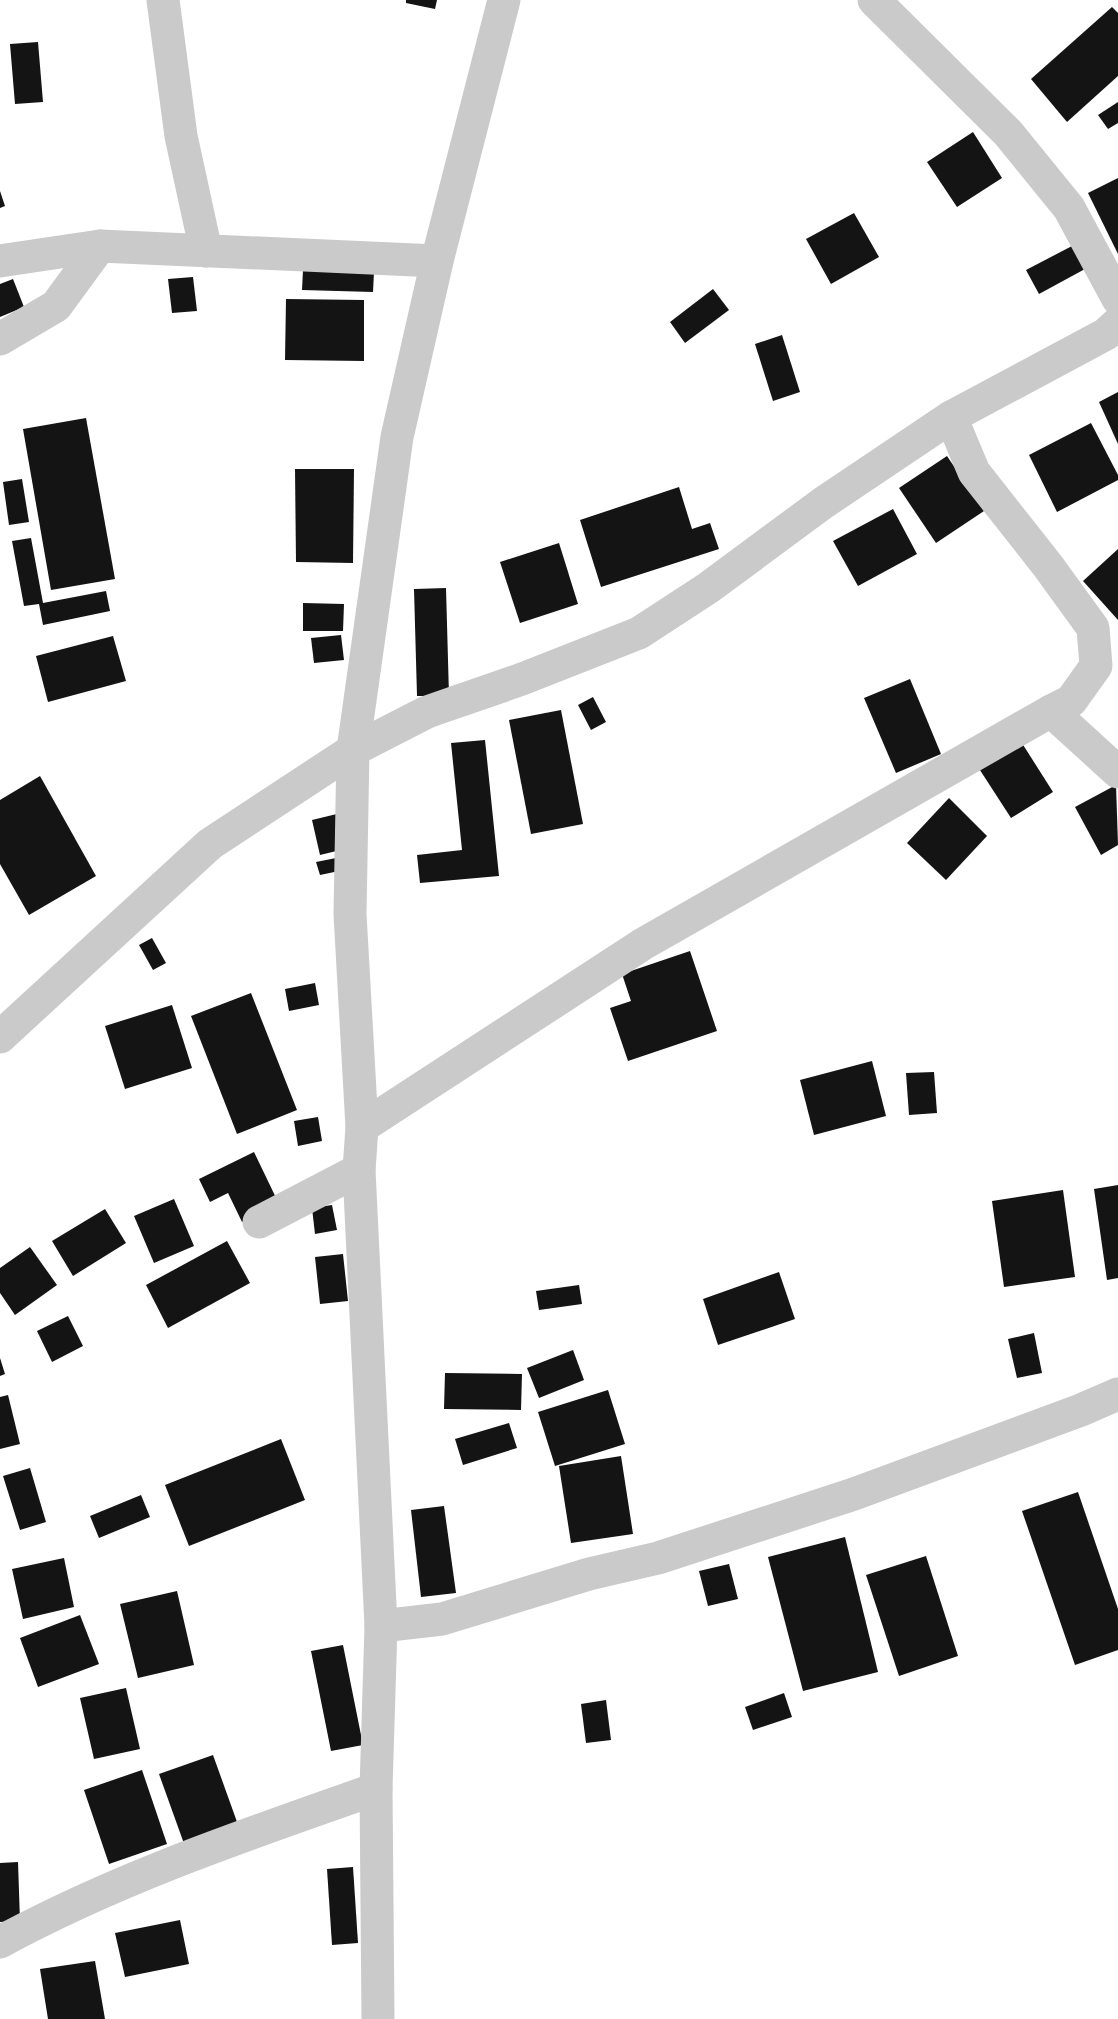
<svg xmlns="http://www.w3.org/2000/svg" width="1118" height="2019" font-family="'Fira Sans',sans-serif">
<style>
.building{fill:#141414}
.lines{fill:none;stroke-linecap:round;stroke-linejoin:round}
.street{stroke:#cacaca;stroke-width:33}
</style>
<rect width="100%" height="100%" fill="#fff"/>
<g class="building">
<path d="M406,0H437L435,9L406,3Z"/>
<path d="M1112,7L1118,13V76L1067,122L1031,79Z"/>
<path d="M38,42L43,102L15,104L10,44Z"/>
<path d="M1118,102V123L1108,129L1098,115Z"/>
<path d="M973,132L1002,178L957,207L927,162Z"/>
<path d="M1118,178V254L1088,193Z"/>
<path d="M0,191L5,206L0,208Z"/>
<path d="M854,213L879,257L831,284L806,239Z"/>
<path d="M1072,246L1085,269L1039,294L1026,270Z"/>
<path d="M303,270L374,272L373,292L302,290Z"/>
<path d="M193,277L197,311L172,313L168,279Z"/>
<path d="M13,279L24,307L0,317V284Z"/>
<path d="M713,289L729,310L685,343L670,322Z"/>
<path d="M286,299L364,300V361L285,360Z"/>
<path d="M782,335L800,392L773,401L755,344Z"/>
<path d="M1118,392V444L1099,402Z"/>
<path d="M86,418L115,579L51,590L23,429Z"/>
<path d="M1091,423L1118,475V480L1057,512L1029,455Z"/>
<path d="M947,456L984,511L936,543L899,488Z"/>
<path d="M295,469H354L353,563L296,562Z"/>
<path d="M22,479L29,522L9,525L3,482Z"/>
<path d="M679,487L692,529L710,523L719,549L601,587L580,520Z"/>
<path d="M893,509L917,554L858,586L833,541Z"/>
<path d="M31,538L43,603L106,591L110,611L43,625L39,604L24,606L12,541Z"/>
<path d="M559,543L578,604L520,623L500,562Z"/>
<path d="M1118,549V620L1083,581Z"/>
<path d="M446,588L449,696H417L414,589Z"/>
<path d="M303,603L344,604L343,631H303Z"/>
<path d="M341,635L344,660L314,663L311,638Z"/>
<path d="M113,636L126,681L48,702L36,656Z"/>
<path d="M910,679L941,754L896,773L864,698Z"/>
<path d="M593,697L606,722L591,730L578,705Z"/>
<path d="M561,710L583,824L531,834L509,720Z"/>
<path d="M485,740L499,876L420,883L417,855L462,850L451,743Z"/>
<path d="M1020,740L1053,792L1011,818L978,767Z"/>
<path d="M40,776L96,876L29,915L0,864V800Z"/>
<path d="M1116,785L1118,845L1101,855L1075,807Z"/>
<path d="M949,798L987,836L946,880L907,843Z"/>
<path d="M345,812L353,847L320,855L312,820Z"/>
<path d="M336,858L339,871L320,875L316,862Z"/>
<path d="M152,938L166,963L153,970L139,945Z"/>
<path d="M690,951L717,1031L628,1061L610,1008L631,1001L622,974Z"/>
<path d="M315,983L319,1005L289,1011L285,989Z"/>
<path d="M251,993L297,1110L237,1134L191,1016Z"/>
<path d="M172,1005L192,1068L125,1089L105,1026Z"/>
<path d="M872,1061L886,1116L814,1135L800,1080Z"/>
<path d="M934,1072L937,1113L909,1115L906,1073Z"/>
<path d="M318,1117L322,1141L298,1146L294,1121Z"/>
<path d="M254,1152L279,1204L242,1222L228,1193L210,1202L199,1179Z"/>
<path d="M1118,1185V1278L1107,1280L1094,1189Z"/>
<path d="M1063,1190L1075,1277L1004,1287L992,1201Z"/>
<path d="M174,1199L194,1246L154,1263L134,1216Z"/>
<path d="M332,1205L337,1230L315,1234L312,1208Z"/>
<path d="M105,1209L126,1243L73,1276L52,1241Z"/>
<path d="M227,1241L250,1283L168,1328L146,1285Z"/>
<path d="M30,1247L57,1285L15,1315L0,1293V1268Z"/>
<path d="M343,1254L348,1301L320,1304L315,1257Z"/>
<path d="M779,1272L795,1319L718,1345L703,1299Z"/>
<path d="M579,1285L582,1304L539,1310L536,1291Z"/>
<path d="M68,1316L83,1346L52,1362L37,1331Z"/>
<path d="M1034,1333L1042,1373L1017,1378L1008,1339Z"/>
<path d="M573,1350L584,1380L539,1398L527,1368Z"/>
<path d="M0,1358L5,1374L0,1376Z"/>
<path d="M445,1373L522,1374L521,1410L444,1409Z"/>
<path d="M608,1390L625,1444L555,1466L538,1412Z"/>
<path d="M8,1395L20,1444L0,1449V1397Z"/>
<path d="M509,1423L517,1448L463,1465L455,1439Z"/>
<path d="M281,1439L305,1500L189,1546L165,1485Z"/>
<path d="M621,1456L633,1534L571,1543L559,1466Z"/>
<path d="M30,1468L46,1522L20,1530L3,1476Z"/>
<path d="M1078,1492L1118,1609V1650L1075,1665L1022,1511Z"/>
<path d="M141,1495L150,1517L99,1538L90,1516Z"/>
<path d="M444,1506L456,1593L421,1597L411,1510Z"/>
<path d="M845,1537L878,1672L803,1691L768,1557Z"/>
<path d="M926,1556L958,1656L899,1676L866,1575Z"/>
<path d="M64,1558L74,1607L23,1619L12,1569Z"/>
<path d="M729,1564L738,1599L708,1606L699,1571Z"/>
<path d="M177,1591L194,1665L138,1678L120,1604Z"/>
<path d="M80,1615L99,1664L38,1687L20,1638Z"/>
<path d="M343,1645L363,1745L331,1751L311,1651Z"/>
<path d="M126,1688L140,1749L94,1759L80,1698Z"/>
<path d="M784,1693L792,1717L753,1730L745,1707Z"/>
<path d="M606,1700L611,1740L586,1743L581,1704Z"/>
<path d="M213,1755L241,1833L187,1852L159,1774Z"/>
<path d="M142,1770L167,1844L109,1864L84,1790Z"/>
<path d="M18,1862L20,1921L0,1922V1863Z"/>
<path d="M353,1867L358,1943L332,1945L327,1869Z"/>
<path d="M180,1920L189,1964L125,1977L115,1933Z"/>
<path d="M95,1961L105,2019H48L40,1969Z"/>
</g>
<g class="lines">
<g class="street">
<path d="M163,0L181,136L206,251"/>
<path d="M874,0L1008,133L1069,208L1118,299"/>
<path d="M0,261L100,246L437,261"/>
<path d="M0,339L56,306L100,246"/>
<path d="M951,417L974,472L1048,566L1093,628L1096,666L1071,701L1051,711L1118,772"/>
<path d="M0,1037L210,844L353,750L427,712L522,679L639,633L708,588L823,503L951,417L1106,334L1118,323"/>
<path d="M362,1127L643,944L1051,711"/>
<path d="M259,1222L359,1170"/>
<path d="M381,1626L442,1619L589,1574L658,1558L854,1494L1081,1410L1118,1394"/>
<path d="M0,1942C120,1877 248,1834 376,1789"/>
<path d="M378,2019L376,1789L381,1626L359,1170L362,1127L350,914L353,750L397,437L437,261L504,0"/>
</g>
</g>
</svg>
